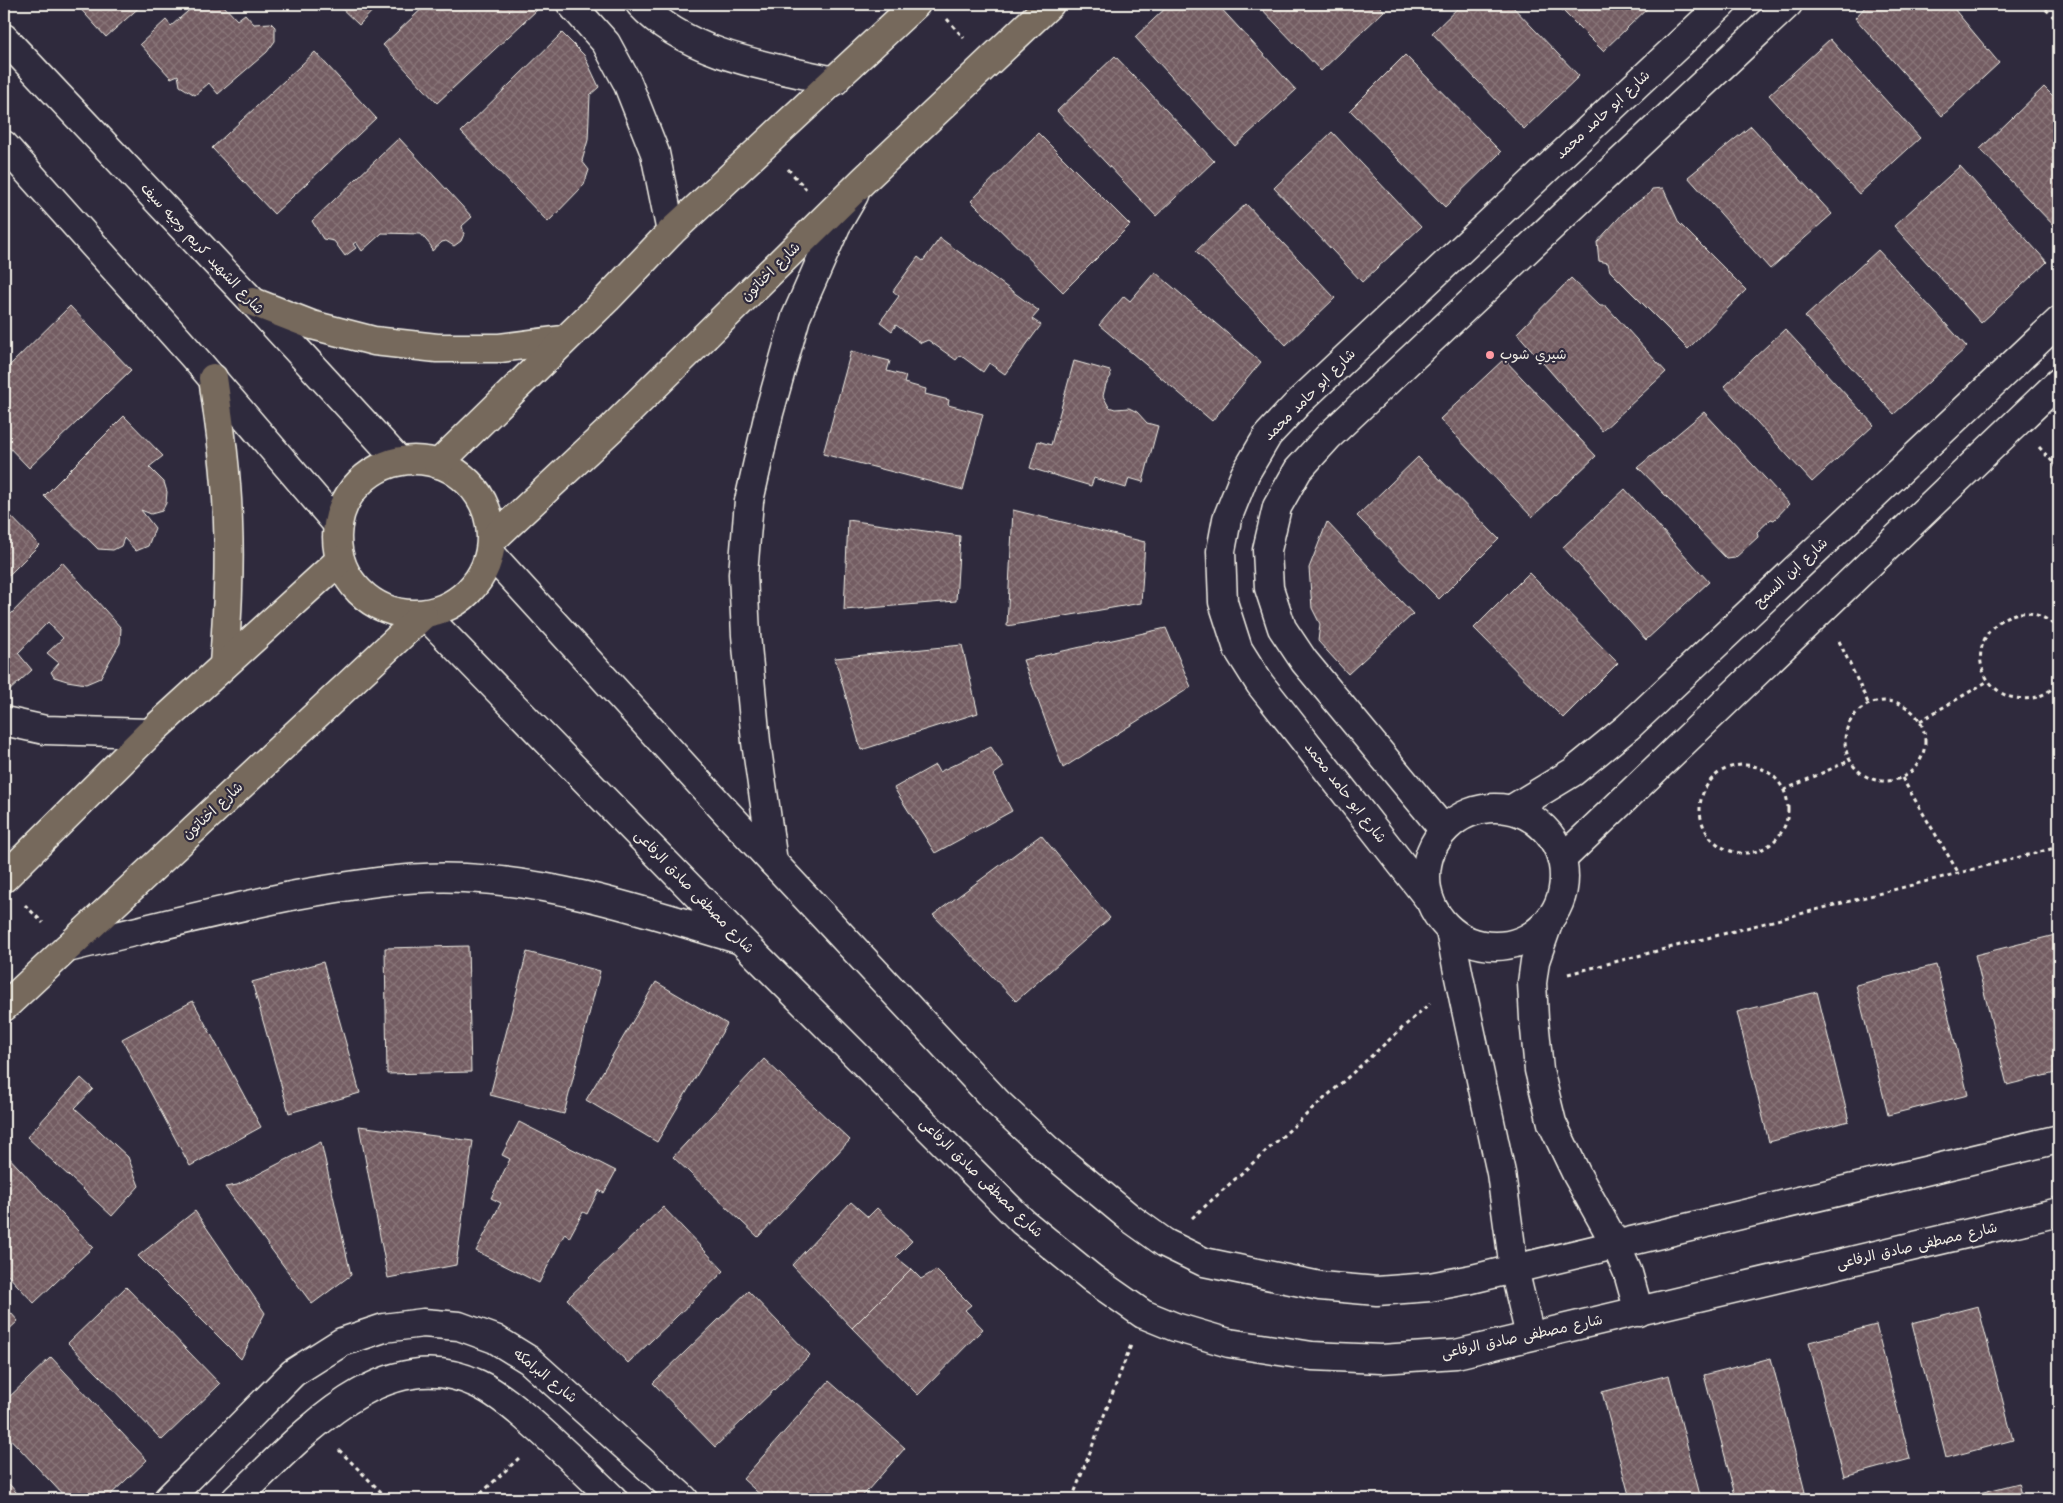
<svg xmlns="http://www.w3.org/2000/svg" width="2063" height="1503" font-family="'Architects Daughter','Playpen Sans Arabic',sans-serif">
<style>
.building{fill:url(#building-cross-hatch);stroke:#f4f1e8}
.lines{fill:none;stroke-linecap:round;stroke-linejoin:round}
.minor-casing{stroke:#f4f1e8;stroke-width:31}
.major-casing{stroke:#f4f1e8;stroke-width:31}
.path{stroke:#f4f1e8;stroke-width:3;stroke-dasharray:4 4;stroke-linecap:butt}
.minor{stroke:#2f2a3d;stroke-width:28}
.major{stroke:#76695c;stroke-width:28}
.poi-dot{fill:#ff9aa2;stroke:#2f2a3d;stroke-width:2}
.labels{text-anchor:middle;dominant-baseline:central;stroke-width:4.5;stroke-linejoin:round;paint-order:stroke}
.street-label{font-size:14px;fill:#f4f1e8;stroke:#2f2a3d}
.poi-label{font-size:14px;fill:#f4f1e8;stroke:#2f2a3d;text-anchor:start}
</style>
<defs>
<pattern id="building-cross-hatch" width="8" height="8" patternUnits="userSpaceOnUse" patternTransform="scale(1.25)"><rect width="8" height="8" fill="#735c62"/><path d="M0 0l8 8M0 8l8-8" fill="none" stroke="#887478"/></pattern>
</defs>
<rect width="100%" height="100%" fill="#2f2a3d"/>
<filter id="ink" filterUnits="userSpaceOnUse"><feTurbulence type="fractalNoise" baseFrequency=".02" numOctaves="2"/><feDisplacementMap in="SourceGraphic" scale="10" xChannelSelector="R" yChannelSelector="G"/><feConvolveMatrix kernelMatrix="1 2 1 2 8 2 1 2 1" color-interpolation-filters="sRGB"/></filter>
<g filter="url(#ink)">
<g class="building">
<path d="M76,4H143L106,37Z"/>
<path d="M196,4L201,8L205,4H222L237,20L245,14L254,24L271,23L275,27V41L267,52L218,94L209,83L195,95L180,86L178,75L171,78L140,44L166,20L171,26Z"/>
<path d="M337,4H379L359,25Z"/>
<path d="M427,4H531L537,10L437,103L383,45Z"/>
<path d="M1170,4H1217L1296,90L1235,146L1135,37Z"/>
<path d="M1257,4H1377L1384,11L1321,71Z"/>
<path d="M1462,4H1510L1579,76L1524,129L1432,33Z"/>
<path d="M1556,4H1652L1603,51Z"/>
<path d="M1868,4H1950L1999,63L1942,116L1855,18Z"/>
<path d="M562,33L584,55L599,87L590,95L588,140L582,161L589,170L584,185L548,222L461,132Z"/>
<path d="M1830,39L1920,138L1859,194L1769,95Z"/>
<path d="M315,52L376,118L274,214L212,148Z"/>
<path d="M1405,55L1501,152L1445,207L1350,110Z"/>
<path d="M1115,56L1214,161L1156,216L1057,111Z"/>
<path d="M2044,87L2059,102V231L1980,149Z"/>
<path d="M1751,126L1832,214L1770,269L1688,177Z"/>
<path d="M1332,132L1421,227L1362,282L1274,188Z"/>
<path d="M1038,133L1130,225L1063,292L971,201Z"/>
<path d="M399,138L472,217L462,226L464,234L461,241L454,246L446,241L442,242L432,251L431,246L421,234L382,233L362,251L356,242L353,244L356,248L345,256L334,241L323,239L312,221Z"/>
<path d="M1960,166L2047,262L1981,323L1894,226Z"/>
<path d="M1663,188L1679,223L1746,290L1688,349L1610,271L1608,263L1599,261L1597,242L1626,210L1649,194L1652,189Z"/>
<path d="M1246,204L1335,298L1286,345L1196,251Z"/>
<path d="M940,238L1039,311L1032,319L1041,325L1005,374L989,363L983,372L960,355L956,360L928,340L921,343L896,325L892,331L880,322L899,296L893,291L918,257L923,261Z"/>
<path d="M1878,250L1967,347L1894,414L1805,317Z"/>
<path d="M1155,272L1261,362L1212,421L1099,325L1124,296L1130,301Z"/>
<path d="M1571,278L1600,306H1606L1666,372L1602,431L1517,333Z"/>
<path d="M70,306L131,370L29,468L4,442V371Z"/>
<path d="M1785,329L1874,425L1812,482L1724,386Z"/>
<path d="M851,351L890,361L887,371L906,376L904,383L926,389L925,394L949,400L948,405L983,414L963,490L823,454Z"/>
<path d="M1504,359L1596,456L1532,517L1440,419Z"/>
<path d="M1074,361L1110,371L1111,376L1106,384L1103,396L1109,407L1115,409L1129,408L1137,412L1147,423L1158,426L1143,482L1129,478L1126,488L1094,478L1091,486L1030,468L1038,441L1051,445Z"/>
<path d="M1704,412L1789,504L1774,520L1771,519L1757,532L1758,537L1735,558L1727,559L1638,467Z"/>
<path d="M124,416L163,456L149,467L164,482L167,492L166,503L162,511L151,514L141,510L155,528L148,546L136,551L124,538L121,546L113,550L98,549L44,496Z"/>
<path d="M1418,457L1499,539L1439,599L1357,516Z"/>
<path d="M1625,489L1709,582L1646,640L1563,547Z"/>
<path d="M4,509L39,545L4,580Z"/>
<path d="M1013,510L1145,542L1141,603L1007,626Z"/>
<path d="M848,520L960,536L956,601L844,610Z"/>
<path d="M1327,522L1413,614L1348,674L1318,641L1320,624L1312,608L1309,568Z"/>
<path d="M62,562L121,628L120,643L100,678L86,684L67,681L54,677L51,672L59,663L47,653L63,638L48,622L18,653L32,670L8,692H4V621Z"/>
<path d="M1529,573L1618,663L1563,718L1474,628Z"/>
<path d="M1166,628L1191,687L1063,768L1023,660Z"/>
<path d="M962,645L978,713L861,750L835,658Z"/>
<path d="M991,747L1004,767L993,775L1012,811L935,853L894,788L935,765L939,772Z"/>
<path d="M1041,835L1110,918L1016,1001L933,915Z"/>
<path d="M2055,935L2059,951V1072L2007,1085L1975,955Z"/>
<path d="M468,946L471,1072L387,1074L385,948Z"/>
<path d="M527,952L600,971L564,1114L490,1095Z"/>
<path d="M323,962L360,1093L289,1113L252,982Z"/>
<path d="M1936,965L1968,1095L1888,1115L1856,985Z"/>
<path d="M656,982L727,1024L657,1142L586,1100Z"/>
<path d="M1817,992L1849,1121L1769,1142L1737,1012Z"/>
<path d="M193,1001L261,1127L190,1166L122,1039Z"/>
<path d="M764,1059L850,1140L758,1237L673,1157Z"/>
<path d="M81,1078L93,1089L75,1108L128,1157L139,1186L112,1216L27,1137Z"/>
<path d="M519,1122L616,1171L604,1193L599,1190L587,1214L583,1212L569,1238L565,1233L539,1283L476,1251L501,1203L491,1198L510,1159L502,1155Z"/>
<path d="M359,1126L473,1141L456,1265L388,1278Z"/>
<path d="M321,1142L351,1275L312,1304L225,1187L237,1185Z"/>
<path d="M4,1152L93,1247L34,1303L4,1271Z"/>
<path d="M851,1202L868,1217L877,1208L912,1241L896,1257L911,1269L852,1328L792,1265Z"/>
<path d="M663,1207L724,1271L628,1363L567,1299Z"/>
<path d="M195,1211L265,1313L241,1359L138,1256Z"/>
<path d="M911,1269L921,1279L936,1270L971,1305L965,1310L983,1329L918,1395L852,1328Z"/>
<path d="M126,1287L220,1384L162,1440L68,1343Z"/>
<path d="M748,1291L810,1355L715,1447L653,1383Z"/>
<path d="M4,1305L18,1321L4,1334Z"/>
<path d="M1978,1306L2013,1440L1946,1458L1912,1323Z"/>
<path d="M1876,1325L1910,1459L1844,1477L1809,1342Z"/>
<path d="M51,1357L147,1460L106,1499H67L4,1432V1402Z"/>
<path d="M1771,1358L1805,1492L1778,1499H1736L1704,1375Z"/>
<path d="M1669,1375L1701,1499H1630L1602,1392Z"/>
<path d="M829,1381L905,1448L860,1499H765L743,1479Z"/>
<path d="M4,1478L22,1499H4Z"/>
<path d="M2019,1483L2023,1499H1956Z"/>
</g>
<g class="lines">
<defs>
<g id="minor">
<path d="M571,4L606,43L627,82L655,153L671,232"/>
<path d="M640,4C687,55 770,67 835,81"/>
<path d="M4,38L253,302L399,461"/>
<path d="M4,145L200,364L338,525"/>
<path d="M490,553L727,813L998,1103L1048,1150L1130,1218L1165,1243L1204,1262L1320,1286L1377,1291L1430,1287L1472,1279L2059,1139"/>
<path d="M425,615L740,939L1023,1222L1093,1279L1143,1314L1175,1327L1229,1343L1312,1356L1381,1359L1456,1354L2059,1212"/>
<path d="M4,721L45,730L150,733"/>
<circle cx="1495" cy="877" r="69"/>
<path d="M1512,809L1573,772L1628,727L2059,321"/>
<path d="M1444,830L1304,661L1282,628L1269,588L1267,550L1277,507L1298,470L1328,437L1788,4"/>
<path d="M1562,859L2059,382"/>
<path d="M773,862L756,742L746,635L743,574L749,501L769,413L796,317L836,226L854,195"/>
<path d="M1428,898L1260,684L1238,649L1223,602L1221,551L1227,519L1245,474L1268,435L1300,401L1722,4"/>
<path d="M1549,921L1535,961L1532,983L1534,1019L1539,1070L1552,1123L1577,1175L1616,1245L1628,1273L1639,1312"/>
<path d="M1450,931L1459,977L1501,1173L1514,1269L1530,1336"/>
<path d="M67,948C143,930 219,910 296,895C352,885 408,875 465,878C558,882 649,913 738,939"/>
<path d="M168,1499L293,1373L342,1342L384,1328L423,1323L459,1326L495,1339L529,1360L684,1499"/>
<path d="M236,1499C298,1441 383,1338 478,1384C495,1392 510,1404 524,1416C555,1442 584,1471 613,1499"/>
</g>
<g id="major">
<path d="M253,302L312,325L374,341L437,348H500L563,340"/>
<path d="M213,378C220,426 227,475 228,523C230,571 227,618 224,665"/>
<circle cx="414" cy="537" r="77"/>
<path d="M438,464L607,299L671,232L916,4"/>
<path d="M492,540L613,427L864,180L1050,4"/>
<path d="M4,878L150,733L340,560"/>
<path d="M4,1007L423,615"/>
</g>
</defs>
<use href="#minor" class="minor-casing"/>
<use href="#major" class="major-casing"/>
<g class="path">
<path d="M2040,4L2059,22"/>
<path d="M947,19L964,38"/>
<path d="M788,169L806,189"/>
<path d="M2039,447L2059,469"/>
<path d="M2059,630C2015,582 1954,646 1993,686C1999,692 2006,697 2016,698C2034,701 2047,695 2059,682"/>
<path d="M1839,641L1869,705"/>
<circle cx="1885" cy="741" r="40"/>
<path d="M1920,721L1988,681"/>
<circle cx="1744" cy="809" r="44"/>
<path d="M1902,778L1958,872"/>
<path d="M1784,790L1851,760"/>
<path d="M25,905L43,923"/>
<path d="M1568,974L2059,847"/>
<path d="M1192,1218L1430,1003"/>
<path d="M339,1450L388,1499"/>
<path d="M475,1499L519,1458"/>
<path d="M1072,1499L1131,1345"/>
</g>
<use href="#minor" class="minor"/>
<use href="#major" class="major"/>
</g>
</g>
<circle class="poi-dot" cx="1490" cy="355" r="5"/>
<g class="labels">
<g class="street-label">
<text transform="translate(1603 115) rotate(-43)">شارع ابو حامد محمد</text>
<text transform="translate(202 249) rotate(47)">شارع الشهيد كريم وجيه سيف</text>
<text transform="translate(771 272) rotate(-45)">شارع اخناتون</text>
<text transform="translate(1310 395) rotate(-45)">شارع ابو حامد محمد</text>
<text transform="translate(1791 573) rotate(-43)">شارع ابن السمح</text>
<text transform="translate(1345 793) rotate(52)">شارع ابو حامد محمد</text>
<text transform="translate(213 811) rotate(-43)">شارع اخناتون</text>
<text transform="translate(694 892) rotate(46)">شارع مصطفى صادق الرفاعى</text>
<text transform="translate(981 1178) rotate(44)">شارع مصطفى صادق الرفاعى</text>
<text transform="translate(1917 1246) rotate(-13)">شارع مصطفى صادق الرفاعى</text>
<text transform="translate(1522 1337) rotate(-12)">شارع مصطفى صادق الرفاعى</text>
<text transform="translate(545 1376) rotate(39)">شارع البرامكه</text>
</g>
<g class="poi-label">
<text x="1500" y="355">شيري شوب</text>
</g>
</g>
<rect width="2063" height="1503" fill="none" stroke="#2f2a3d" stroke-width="20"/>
<rect x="10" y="10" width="2043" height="1483" fill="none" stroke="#f4f1e8" stroke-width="2" filter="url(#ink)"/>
</svg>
